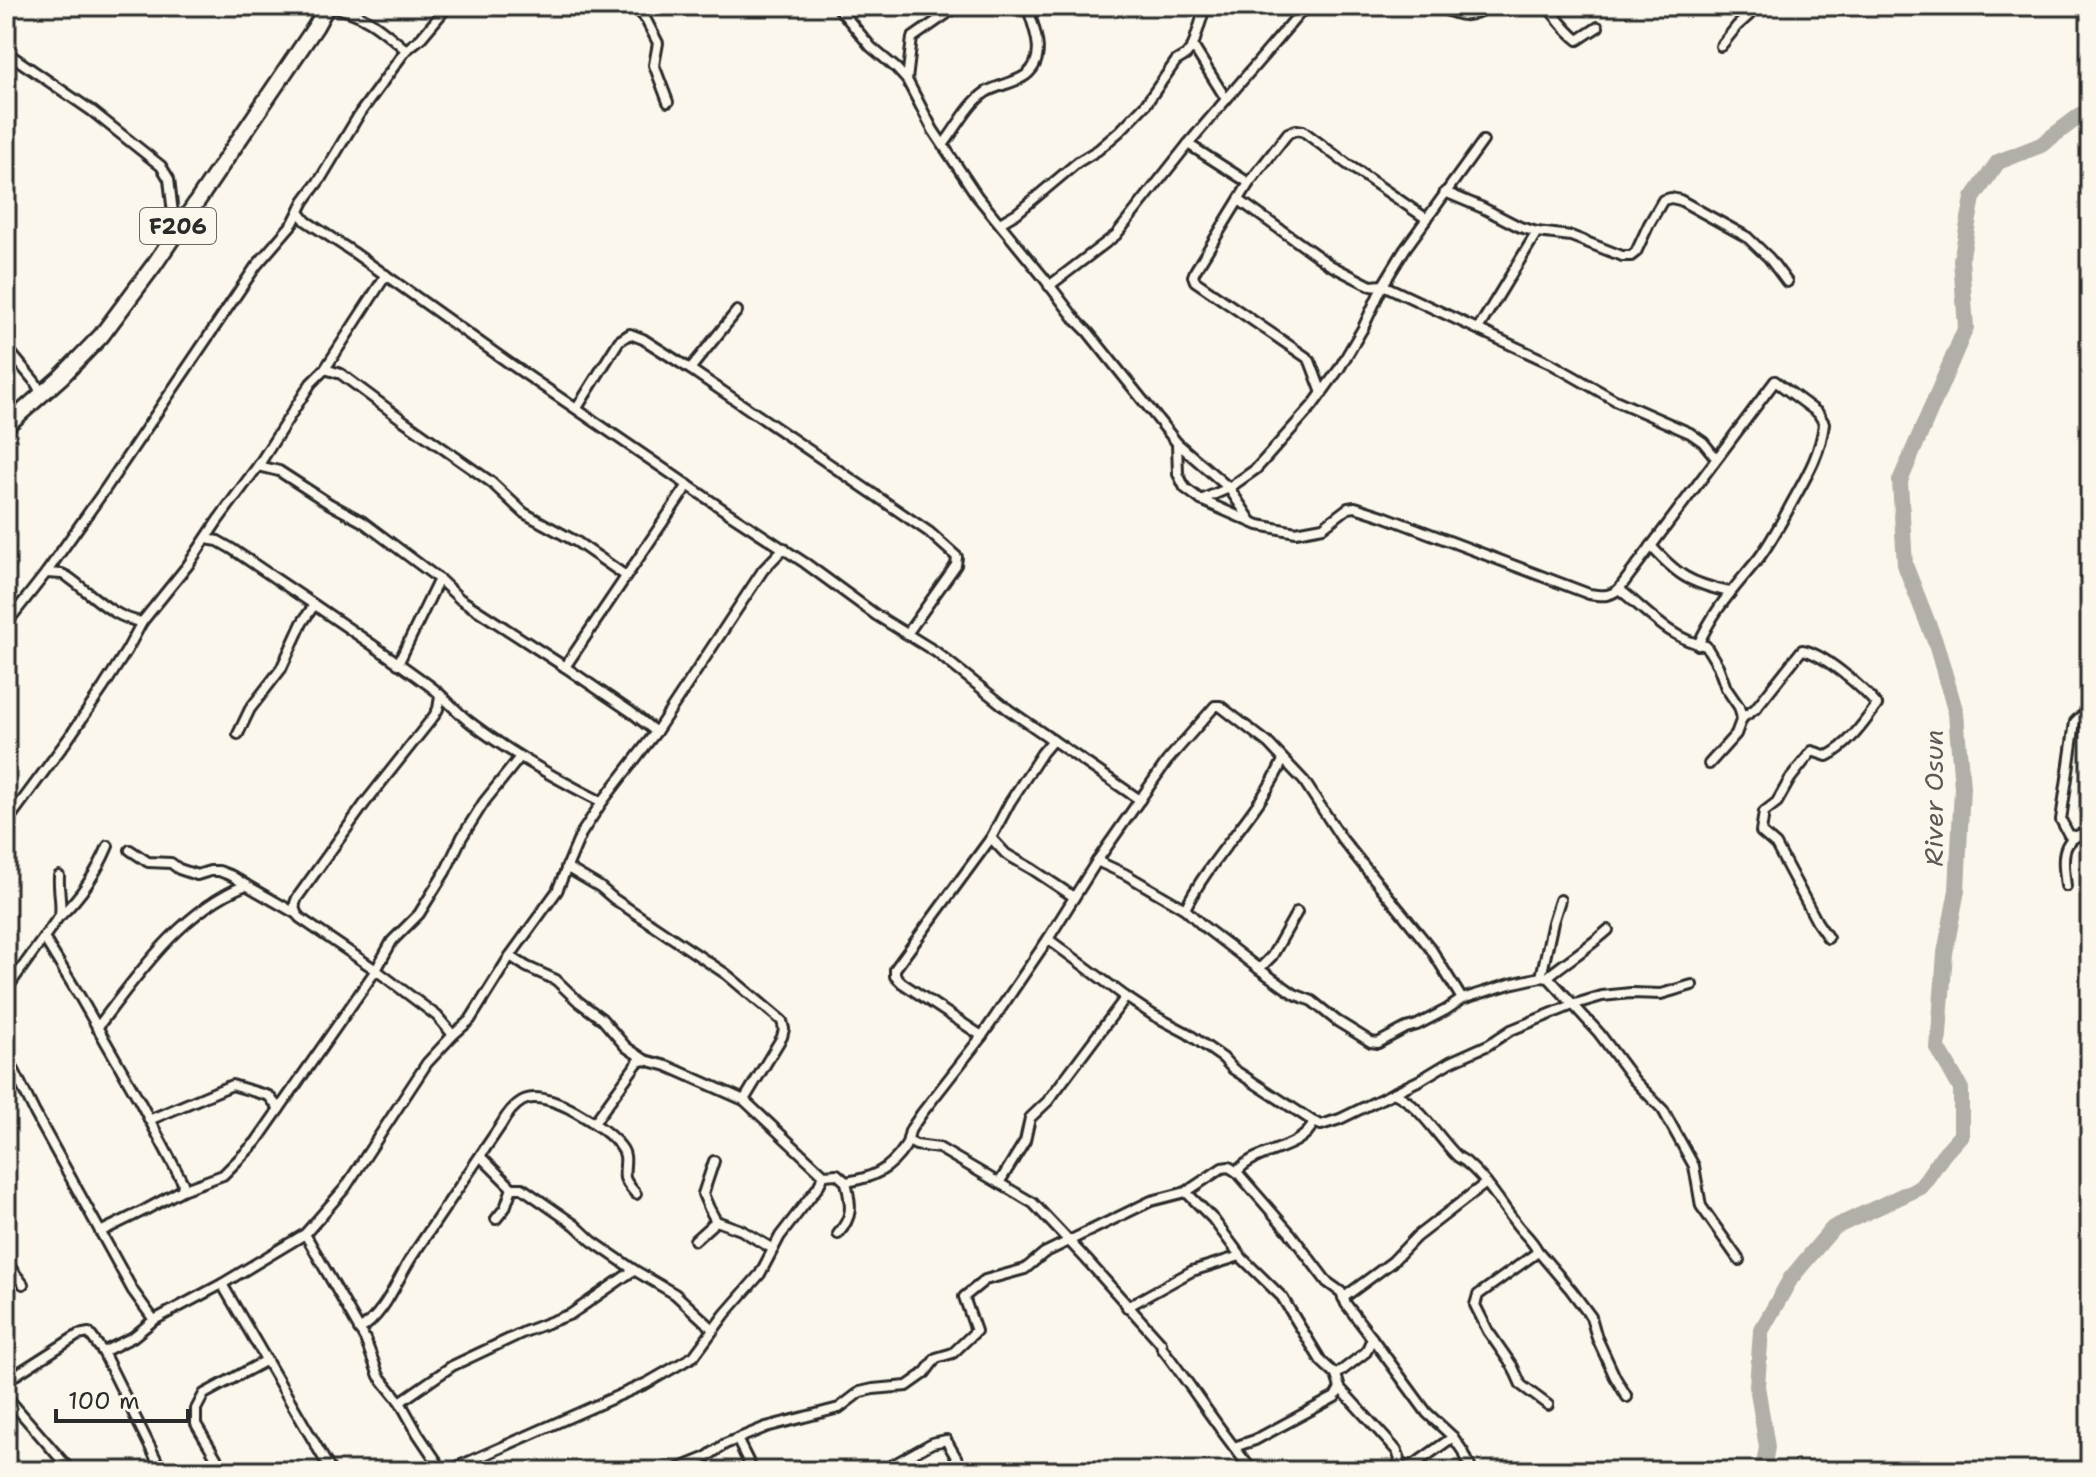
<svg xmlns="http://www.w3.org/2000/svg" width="2096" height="1477" font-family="'Shantell Sans',sans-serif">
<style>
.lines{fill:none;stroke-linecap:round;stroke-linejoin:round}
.river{stroke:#b1afa7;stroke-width:16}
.street-casing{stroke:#2b2b2b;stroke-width:14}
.primary-casing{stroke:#2b2b2b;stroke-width:20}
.street{stroke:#fbf7ec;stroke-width:8}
.primary{stroke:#fbf7ec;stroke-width:14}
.labels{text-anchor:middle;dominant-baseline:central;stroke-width:7;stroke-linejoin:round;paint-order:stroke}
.shield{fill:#fbf7ec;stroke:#696865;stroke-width:2}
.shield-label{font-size:22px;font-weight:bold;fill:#2b2b2b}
.water-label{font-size:26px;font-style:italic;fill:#5a5956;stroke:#fbf7ec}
</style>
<rect width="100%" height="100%" fill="#fbf7ec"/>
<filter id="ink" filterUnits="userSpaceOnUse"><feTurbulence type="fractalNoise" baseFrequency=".0125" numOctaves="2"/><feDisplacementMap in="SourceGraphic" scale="16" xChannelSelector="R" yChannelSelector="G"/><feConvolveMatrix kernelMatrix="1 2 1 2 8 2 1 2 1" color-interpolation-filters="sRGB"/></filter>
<g filter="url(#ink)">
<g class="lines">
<path class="river" d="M1763,1471L1767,1447L1757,1386L1761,1331L1791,1278L1833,1228L1921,1187L1943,1155L1961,1135V1089L1938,1048L1945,953L1957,890L1962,787L1956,713L1936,644L1905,565L1900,481L1966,327L1961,260L1973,198L1998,162L2041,145L2090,108"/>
<defs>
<g id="street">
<path d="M635,6L645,18L658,43L654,65L668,102"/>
<path d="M837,6L871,47L896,68L907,80L933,130L977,196L1044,278L1076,320L1088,332L1177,443L1178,474L1185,488L1201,500L1258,525L1296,532L1323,527L1348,508L1355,507L1383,516L1589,594C1602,596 1609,597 1619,589L1775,381L1818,413L1824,423C1821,452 1808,474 1794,499C1783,519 1773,539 1759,558C1734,589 1715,607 1698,645"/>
<path d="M1203,6L1204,11L1193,46L1226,99"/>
<path d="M1437,6C1458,15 1468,21 1488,6"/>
<path d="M1547,6C1557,18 1566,31 1578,40L1598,27"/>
<path d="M327,7C359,9 382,29 406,50"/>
<path d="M1721,46L1737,26L1759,6"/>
<path d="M6,52L92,111L161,166L169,179L175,231"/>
<path d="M907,80L912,38L958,6"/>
<path d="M1188,144L1249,183L1288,133L1296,130L1303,131L1347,164L1427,219"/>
<path d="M943,145C957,128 967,105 986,92C998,85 1015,83 1026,75C1048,58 1034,28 1027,6"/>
<path d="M1249,183L1195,271L1193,276L1195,281L1306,357L1310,361L1322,393"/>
<path d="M1445,192L1483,208L1520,227L1537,232L1571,236L1622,256H1631L1636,252L1649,224L1663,200L1671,198L1680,200L1747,237L1769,258L1787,282"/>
<path d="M1239,200L1330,265L1371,286L1383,285L1550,363L1615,400L1690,433L1703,442L1716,458"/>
<path d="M299,212L306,221L353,252L509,363L727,512L805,563L876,615L936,652L1009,710L1140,800"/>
<path d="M1000,223L1017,213L1078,162L1098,150L1120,131L1146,104L1176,61L1186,55L1193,46"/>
<path d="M1049,286L1116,235L1188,144L1306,6"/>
<path d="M1478,329L1537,232"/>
<path d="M6,347L35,382L42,394"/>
<path d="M325,369L341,374L404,421L491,482L524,513L577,542L626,576"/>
<path d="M690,369L737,311"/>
<path d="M577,408L619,341L630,334L643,339L690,369L929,532L957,557L956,565L907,634"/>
<path d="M1177,443L1229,488L1251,521"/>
<path d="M258,466L279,471L330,504L363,522L439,579L460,599L565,667L631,712L656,732"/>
<path d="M1201,500L1229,488L1256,469L1313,405L1339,369L1363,328L1383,285L1405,249L1483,141"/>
<path d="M206,539L218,541L232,549C298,594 365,638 430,686C444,696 456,712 471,723C512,754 556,779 602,802"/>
<path d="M1651,546C1678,576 1690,583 1729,592"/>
<path d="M46,573L62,574L68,577C91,593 112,618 142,622"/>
<path d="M1619,589C1647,611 1670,639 1706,646L1718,666L1726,688L1739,707L1742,718L1736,734L1709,764"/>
<path d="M6,624L46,573L106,488L256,266L293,223L304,201L321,178L360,113L406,50L421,38L448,6"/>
<path d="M398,664L439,579"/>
<path d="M565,667L688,485"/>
<path d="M440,696L438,709L434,716L365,803L297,898C293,906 294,912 300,918L376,970L437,1016L453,1035"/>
<path d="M1742,718L1755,709L1802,650C1823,653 1863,688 1877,705C1864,723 1848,746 1827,756L1812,751L1790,779L1777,802L1764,812L1761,832L1776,845L1817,922L1828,938"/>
<path d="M238,734L250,709L281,669L302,623L314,605"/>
<path d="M6,823L68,739L103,688L127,650L142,622L188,565L218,520L258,466L311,383L325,369L336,352L386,275"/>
<path d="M2075,836L2069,835L2061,820L2075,722L2080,717L2090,716"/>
<path d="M991,838L1006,854L1032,869L1074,897"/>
<path d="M130,850L148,862L171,863L179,869L197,875L210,871H219L232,876L246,885"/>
<path d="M1097,861L1125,874L1185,909L1203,926L1259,969L1294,994L1312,1001L1337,1021L1371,1042L1378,1043L1406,1028L1417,1025L1446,1010L1462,999L1510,984L1541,977L1549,978L1599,1033L1634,1080L1663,1110L1694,1166L1701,1206L1739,1260"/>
<path d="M566,867L600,887L614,899L726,974L782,1021L784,1029L782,1037L744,1100"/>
<path d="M2066,886C2063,861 2058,837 2090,832"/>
<path d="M1185,909C1211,856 1259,814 1283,760"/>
<path d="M61,915C81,896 97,872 108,846"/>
<path d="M44,938L80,997L139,1100L183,1183L182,1190L145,1210L100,1232"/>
<path d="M1048,939L1126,997L1153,1015L1187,1033L1223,1058L1233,1069L1314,1122L1321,1125L1340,1119L1420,1080L1450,1062L1488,1045L1511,1030L1575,1004L1602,996L1631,993L1661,994L1692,985"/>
<path d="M510,956L527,967L556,980L579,1002L602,1019L626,1047L645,1060"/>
<path d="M1259,969L1272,956L1297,912"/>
<path d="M1541,977L1553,922L1560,900"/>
<path d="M1547,977C1567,961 1589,947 1608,930"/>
<path d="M6,990L60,915C62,904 58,890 59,876"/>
<path d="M97,1028C138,974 181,911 246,885L295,913"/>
<path d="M982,1036L902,983L895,976V969L991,838L1010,802L1042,753L1053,740"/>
<path d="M6,1054L35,1113L133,1291L154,1320"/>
<path d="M1393,1093C1419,1103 1438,1138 1458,1157C1461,1159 1466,1161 1468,1164C1488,1181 1502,1206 1518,1226C1525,1235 1532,1240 1537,1250L1535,1254L1482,1292L1478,1295L1475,1305L1488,1331L1513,1367L1521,1385L1548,1405"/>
<path d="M149,1120L232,1085L269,1096L279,1109"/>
<path d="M594,1123L638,1062L645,1060L667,1066L744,1100L824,1175"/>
<path d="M908,1141L916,1145L939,1148L1033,1203L1086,1259L1161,1343L1162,1348C1193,1388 1220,1432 1253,1471"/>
<path d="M481,1157L512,1188H522L575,1225L592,1241L634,1270L675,1294L713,1329"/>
<path d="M714,1161L703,1194L709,1208L716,1221L741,1230L773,1249"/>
<path d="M1237,1172C1255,1148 1301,1152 1314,1122"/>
<path d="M999,1183L1025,1141L1030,1118L1048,1101L1126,997"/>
<path d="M182,1190L223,1175L256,1142L376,970L392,941L419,914L445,872L462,837L484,802L520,757"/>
<path d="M1186,1192L1222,1168L1229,1167L1237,1172L1290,1233L1327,1282L1341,1292L1346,1304L1372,1338L1366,1352L1336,1375"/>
<path d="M496,1219L505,1208L512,1188"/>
<path d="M305,1234L365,1339L379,1376L400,1402L418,1434L443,1471"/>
<path d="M838,1234C854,1215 851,1205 846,1182"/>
<path d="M695,1240L716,1221"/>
<path d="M1537,1250L1571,1290L1591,1317L1597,1338L1615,1377L1627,1397"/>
<path d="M6,1262L23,1284"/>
<path d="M222,1284L331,1471"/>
<path d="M1343,1298L1392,1262L1416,1237L1486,1183"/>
<path d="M1127,1307L1192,1271L1240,1256"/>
<path d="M359,1330C385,1315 397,1279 413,1255C442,1212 472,1168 501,1125C506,1116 513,1106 522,1101C546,1087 606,1127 621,1147C629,1157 623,1167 625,1178C627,1184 632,1189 636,1194"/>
<path d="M1372,1338L1427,1413L1453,1437L1464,1453L1472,1471"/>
<path d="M103,1352L162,1471"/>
<path d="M6,1381L78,1335L89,1333L103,1352L133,1337L154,1320L222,1284L305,1234L320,1217L345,1188L427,1063L453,1035L470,1020L510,956L557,891L581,834L602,802L656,732L763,570L784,548"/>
<path d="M1340,1388L1397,1451L1400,1459L1397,1469L1389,1471"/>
<path d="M6,1396L71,1471"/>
<path d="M400,1402L452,1366L524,1332L571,1314L634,1270"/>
<path d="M737,1439L753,1471"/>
<path d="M1397,1469L1415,1464L1453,1437"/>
<path d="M224,1471L196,1424V1409L204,1394L267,1360"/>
<path d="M448,1471L647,1383L694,1356L725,1314L760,1274L780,1236L818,1187L824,1175L837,1174L846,1182C872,1178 890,1170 905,1147C909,1141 908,1134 911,1129C915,1123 918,1119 922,1113L982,1036L1048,939L1097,861L1167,761L1215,706H1220L1268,743L1304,781L1342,839L1431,949L1462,999"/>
<path d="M673,1471L705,1458L725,1444L766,1427L839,1408L860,1392L873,1389L907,1386L924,1374L936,1358L953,1353L976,1331L964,1297L985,1280L1025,1269L1044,1253L1151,1201L1186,1192L1213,1219L1242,1258L1282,1297L1321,1361L1336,1375L1340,1388L1335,1397L1255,1440L1234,1447"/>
<path d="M882,1471L932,1443L946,1440L964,1471"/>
</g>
<path id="primary" d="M6,426L61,377L101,336L154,265L316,26L327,6"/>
</defs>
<use href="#street" class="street-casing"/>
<use href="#primary" class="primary-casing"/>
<use href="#street" class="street"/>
<use href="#primary" class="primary"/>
</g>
</g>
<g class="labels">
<rect class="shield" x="140" y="208" width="76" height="36" rx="6"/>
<g class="shield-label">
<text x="178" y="226">F206</text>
</g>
<g class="water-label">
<text transform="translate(1933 798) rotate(-90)">River Osun</text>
</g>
</g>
<rect width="2096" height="1477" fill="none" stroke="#fbf7ec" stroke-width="32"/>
<rect x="16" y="16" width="2064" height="1445" fill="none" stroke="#2b2b2b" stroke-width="3" filter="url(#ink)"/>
<path d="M56 1409v12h132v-12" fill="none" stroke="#2b2b2b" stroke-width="4"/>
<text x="68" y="1409" font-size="24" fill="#2b2b2b" stroke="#fbf7ec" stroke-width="6" paint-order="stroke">100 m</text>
</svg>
